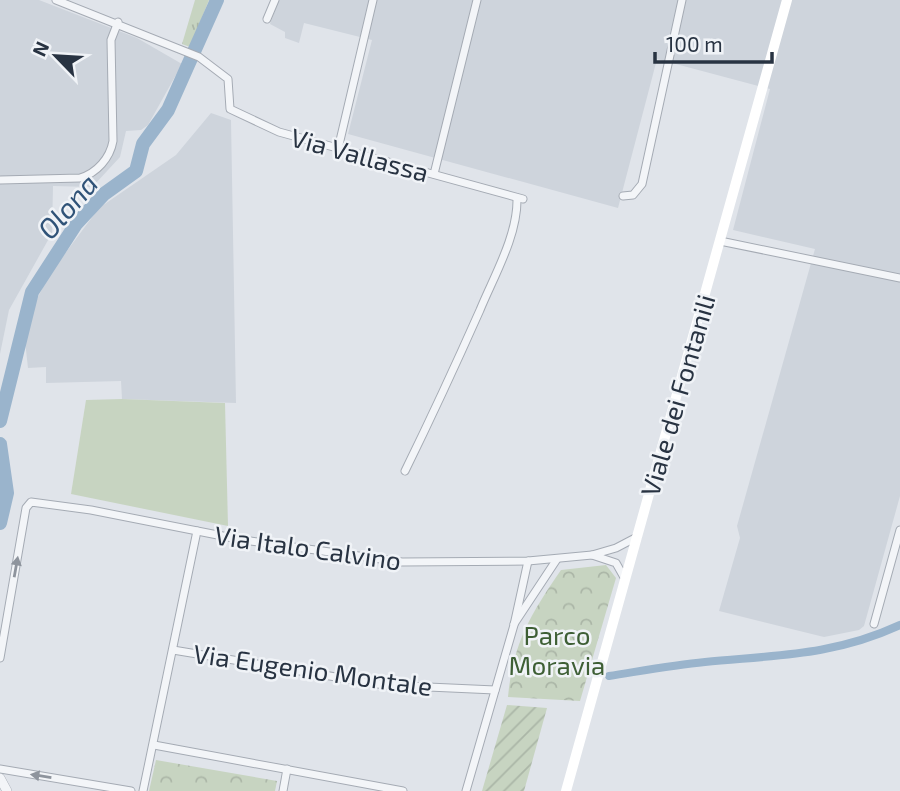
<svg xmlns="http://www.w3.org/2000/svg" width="900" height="791" font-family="'Exo 2',sans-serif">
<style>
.built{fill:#ced4dc}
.grass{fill:url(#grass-tufts)}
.park{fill:url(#park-crowns)}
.garden{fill:url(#garden-furrows)}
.pitch{fill:#c7d4c1}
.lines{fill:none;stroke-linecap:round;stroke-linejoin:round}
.canal{stroke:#9ab4cc;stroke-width:8}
.river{stroke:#9ab4cc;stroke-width:14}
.minor-casing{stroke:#a5abb4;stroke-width:9}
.tertiary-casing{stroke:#a5abb4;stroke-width:10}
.minor{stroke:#f3f5f8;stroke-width:7}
.tertiary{stroke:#f3f5f8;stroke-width:9}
.secondary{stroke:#fff;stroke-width:10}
.oneway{fill:#8e949d}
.labels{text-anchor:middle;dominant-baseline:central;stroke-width:5;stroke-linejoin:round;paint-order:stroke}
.street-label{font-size:26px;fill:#283342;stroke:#f0f3f7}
.park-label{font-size:26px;fill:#3e5f35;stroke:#f0f3f7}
.water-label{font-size:28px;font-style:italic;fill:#305378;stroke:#f0f3f7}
</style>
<defs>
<pattern id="grass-tufts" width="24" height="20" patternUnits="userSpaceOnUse" patternTransform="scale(1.75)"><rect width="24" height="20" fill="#c7d4c1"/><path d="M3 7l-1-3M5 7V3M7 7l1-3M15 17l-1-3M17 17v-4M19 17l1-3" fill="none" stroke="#abb6a7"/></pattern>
<pattern id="park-crowns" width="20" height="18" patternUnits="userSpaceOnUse" patternTransform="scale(1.75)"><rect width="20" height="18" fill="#c7d4c1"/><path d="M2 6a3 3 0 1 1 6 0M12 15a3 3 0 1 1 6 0" fill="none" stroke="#abb6a7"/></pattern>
<pattern id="garden-furrows" width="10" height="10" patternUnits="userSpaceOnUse" patternTransform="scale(1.75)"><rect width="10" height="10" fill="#c7d4c1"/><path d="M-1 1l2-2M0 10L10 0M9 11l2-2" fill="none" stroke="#abb6a7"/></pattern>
</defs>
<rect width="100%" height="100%" fill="#e0e4ea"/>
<g class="built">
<path d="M0,0H39L137,38L182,64L148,125L141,130L126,131L120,157L95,184L91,187L53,186L52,233L9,310L0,354Z"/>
<path d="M279,0H900V496L864,626L859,630L824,637L719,611L740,538L737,526L815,249L733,230L770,89L657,59L618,208L348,134L372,40L304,23L299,43L285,38V32L270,24Z"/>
<path d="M211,113L231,120L236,403L122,399L121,381L46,383V367L28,368L25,341L37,299L49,275L99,208L176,155Z"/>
</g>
<path class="grass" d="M195,0H209L190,47L182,44Z"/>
<g class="park">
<path d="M606,565L616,578L580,701L508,697C513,642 531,614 561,570Z"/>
<path d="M156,760L277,781L275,791H149Z"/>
</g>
<path class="garden" d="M507,705L547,708L524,791H482Z"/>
<path class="pitch" d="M122,399L225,403L228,526L71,494L86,400Z"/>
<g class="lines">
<path class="canal" d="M609,676C641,671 673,665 705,662C776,655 833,656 900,625"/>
<g class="river">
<path d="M0,421L32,292L76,224L104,194L136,171L143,144L168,110L217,0"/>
<path d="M0,444L7,493L0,523"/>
</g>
<defs>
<g id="minor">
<path d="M56,0L199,57L228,79L230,109L279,132L523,199"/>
<path d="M267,19L275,0"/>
<path d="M338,149L373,0"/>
<path d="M434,174L477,0"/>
<path d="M0,180L80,178C97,173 110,158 113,141L111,40L118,22"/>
<path d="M623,196L633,195L642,184L682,0"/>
<path d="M720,241L900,278"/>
<path d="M405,471C431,418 456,364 480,310C494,276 518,235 517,198"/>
<path d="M625,579L616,563L592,555L616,548L637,537"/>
<path d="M514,624L557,559"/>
<path d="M874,624L900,530"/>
<path d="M173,650L384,685L495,690"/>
<path d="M0,658L26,508L31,502L91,510L243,540L402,562L528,561L592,555"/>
<path d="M154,745L403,791"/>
<path d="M0,769L131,791"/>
<path d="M143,791L197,531"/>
<path d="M283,791L287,769"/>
<path d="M466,791L514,625L528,561"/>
</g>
<path id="tertiary" d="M0,778L7,791"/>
</defs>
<use href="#minor" class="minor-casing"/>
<use href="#tertiary" class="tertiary-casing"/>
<use href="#minor" class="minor"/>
<use href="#tertiary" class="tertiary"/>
<path class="secondary" d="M566,791L787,0"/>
</g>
<defs><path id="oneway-solid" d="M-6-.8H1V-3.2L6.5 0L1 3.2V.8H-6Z" transform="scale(1.75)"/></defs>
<g class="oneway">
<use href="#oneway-solid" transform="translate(16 567) rotate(-80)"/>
<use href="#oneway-solid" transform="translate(41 776) rotate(-171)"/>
</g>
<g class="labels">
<g class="street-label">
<text transform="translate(360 154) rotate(15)">Via Vallassa</text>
<text transform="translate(677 395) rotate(-74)">Viale dei Fontanili</text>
<text transform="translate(308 547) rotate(8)">Via Italo Calvino</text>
<text transform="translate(313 669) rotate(8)">Via Eugenio Montale</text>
</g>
<g class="park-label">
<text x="557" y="634">Parco<tspan x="557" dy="30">Moravia</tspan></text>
</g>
<g class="water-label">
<text transform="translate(67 206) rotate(-49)">Olona</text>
</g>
</g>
<g transform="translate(56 56) rotate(295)" stroke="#f0f3f7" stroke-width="5" paint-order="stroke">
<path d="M0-5L12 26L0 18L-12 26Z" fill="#283342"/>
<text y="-10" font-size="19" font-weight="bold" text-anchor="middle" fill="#283342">N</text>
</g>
<path d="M655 52v10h117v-10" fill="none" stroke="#283342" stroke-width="3.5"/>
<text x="666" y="52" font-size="21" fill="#283342" stroke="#f0f3f7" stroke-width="5" paint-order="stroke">100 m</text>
</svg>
